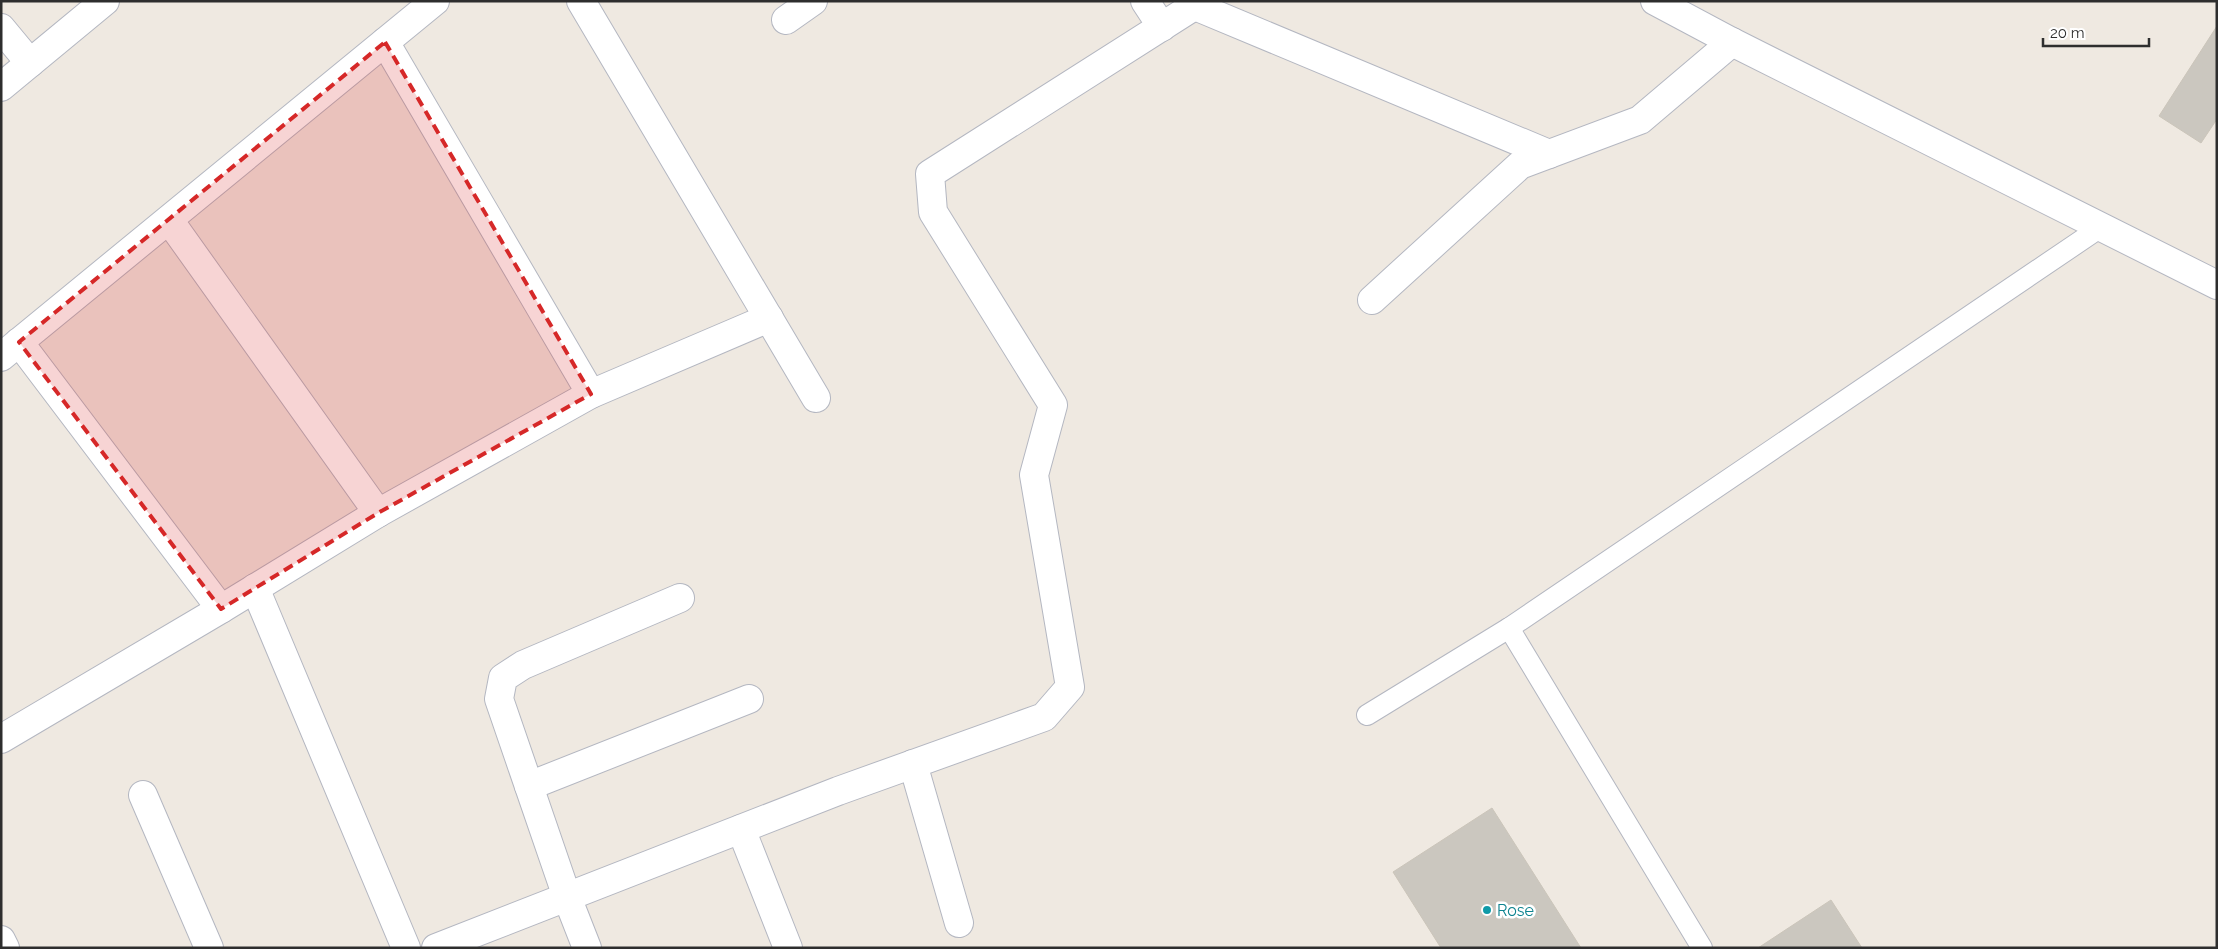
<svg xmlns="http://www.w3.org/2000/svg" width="2218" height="949" font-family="Raleway,sans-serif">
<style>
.building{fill:#cbc7bf;stroke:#cbc5ba}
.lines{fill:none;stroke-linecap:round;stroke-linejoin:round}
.service-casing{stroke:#b4b7c1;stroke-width:22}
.minor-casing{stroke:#b4b7c1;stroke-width:30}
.tertiary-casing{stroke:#b4b7c1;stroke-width:30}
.service{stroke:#fff;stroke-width:20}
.minor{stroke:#fff;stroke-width:28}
.tertiary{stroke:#fff;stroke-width:28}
.marked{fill:#d62828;fill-opacity:0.2;stroke:#d62828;stroke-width:4;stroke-dasharray:10 6;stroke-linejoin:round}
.culture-dot{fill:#0f9aa8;stroke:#fff;stroke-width:2}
.labels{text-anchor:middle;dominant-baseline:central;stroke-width:5;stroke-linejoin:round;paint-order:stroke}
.culture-label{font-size:16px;fill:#0d838f;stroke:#fff;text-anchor:start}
</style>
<rect width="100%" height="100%" fill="#efe9e1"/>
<g class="building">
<path d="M2217,26V119L2201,143L2159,116Z"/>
<path d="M1492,808L1581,948H1441L1393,872Z"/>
<path d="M1831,900L1862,948H1758Z"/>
</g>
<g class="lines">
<defs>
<g id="service">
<path d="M1509,628L1702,948"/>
<path d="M1367,715L1509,628L2101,227"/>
</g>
<g id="minor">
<path d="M581,1L816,398"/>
<path d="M1145,1L1162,27"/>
<path d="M1195,6L1549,154"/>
<path d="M786,20L813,1"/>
<path d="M1,28L30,63"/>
<path d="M385,42L591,394"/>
<path d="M1,87L105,1"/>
<path d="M169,220L378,513"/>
<path d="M1372,300L1520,165L1640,120L1732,42"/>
<path d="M19,342L221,609"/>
<path d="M1,357L435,1"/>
<path d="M255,588L406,948"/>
<path d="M1,739L221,609L378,513L591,394L769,318"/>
<path d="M913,764L959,923"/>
<path d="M529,786L749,699"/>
<path d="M143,795L209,948"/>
<path d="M741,829L788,948"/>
<path d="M1,940L5,948"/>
<path d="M436,948L838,791L1044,717L1070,687L1034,475L1053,405L933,212L930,174L1202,1"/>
<path d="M587,948L567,897L499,699L503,678L523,665L680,598"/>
</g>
<path id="tertiary" d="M1655,1L1732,42L2217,285"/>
</defs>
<use href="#service" class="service-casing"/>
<use href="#minor" class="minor-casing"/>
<use href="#tertiary" class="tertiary-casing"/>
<use href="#service" class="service"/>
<use href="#minor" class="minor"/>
<use href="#tertiary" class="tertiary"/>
</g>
<path class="marked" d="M385,42L591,394L378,513L221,609L19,342Z"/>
<circle class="culture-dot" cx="1487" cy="910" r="5"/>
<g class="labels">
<g class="culture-label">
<text x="1497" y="910">Rose</text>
</g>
</g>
<rect width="2218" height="949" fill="none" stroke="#2e2e2e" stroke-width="5"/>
<path d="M2043 38v8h106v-8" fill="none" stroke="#2e2e2e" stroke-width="2.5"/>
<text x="2050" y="38" font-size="15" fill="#2e2e2e" stroke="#ffffff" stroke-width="4" paint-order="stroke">20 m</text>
</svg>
